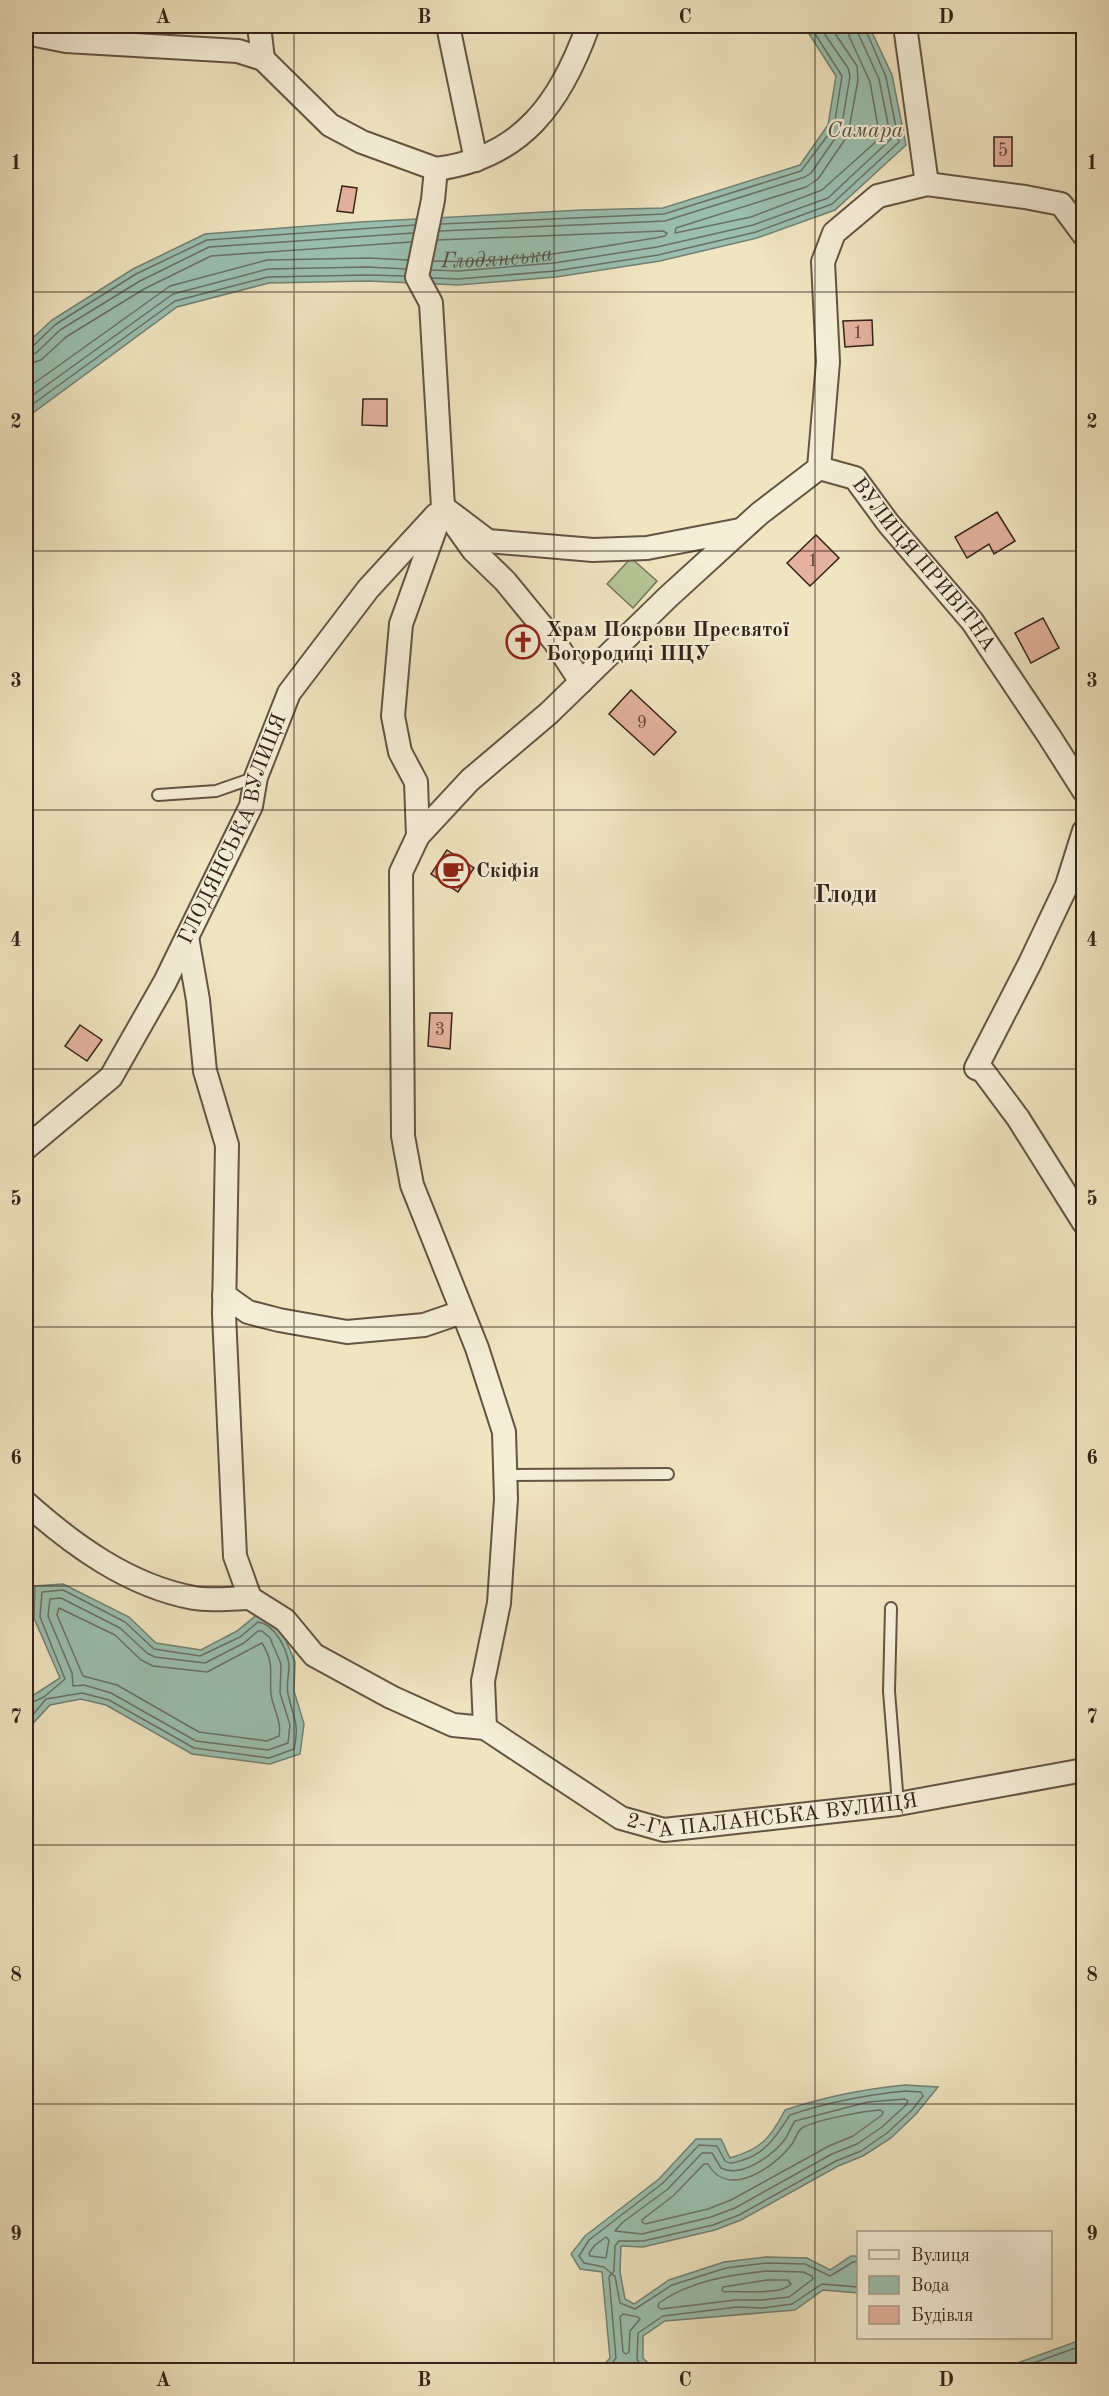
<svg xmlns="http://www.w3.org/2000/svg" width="1109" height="2396" font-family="'Old Standard TT',serif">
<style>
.green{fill:#b5c697;stroke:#757458;stroke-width:1.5}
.water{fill:#9abfb0;stroke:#728174;stroke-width:1.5}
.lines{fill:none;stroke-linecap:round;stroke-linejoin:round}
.shore{stroke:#687164;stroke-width:1.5}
.building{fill:#e4b29e;stroke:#352319;stroke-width:1.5}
.lane-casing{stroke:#645443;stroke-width:14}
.street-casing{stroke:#645443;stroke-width:26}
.lane{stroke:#f5eed7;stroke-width:10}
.street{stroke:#f5eed7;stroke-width:22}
.grid{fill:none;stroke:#352319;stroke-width:1.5;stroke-opacity:0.55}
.labels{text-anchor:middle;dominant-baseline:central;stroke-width:4.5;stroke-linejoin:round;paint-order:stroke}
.number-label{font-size:18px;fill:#61473a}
.street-label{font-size:21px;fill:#352319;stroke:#f5eed7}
.poi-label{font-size:21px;font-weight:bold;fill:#352319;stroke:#f5eed7;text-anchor:start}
.water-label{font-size:22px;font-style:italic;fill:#535246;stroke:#f5eed7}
.quarter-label{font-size:24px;font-weight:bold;fill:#352319;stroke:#f5eed7}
.neatline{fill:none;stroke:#352319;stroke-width:2}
.grid-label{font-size:20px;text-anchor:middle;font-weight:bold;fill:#352319}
</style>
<rect width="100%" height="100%" fill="#f0e5c1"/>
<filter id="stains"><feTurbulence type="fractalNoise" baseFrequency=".00333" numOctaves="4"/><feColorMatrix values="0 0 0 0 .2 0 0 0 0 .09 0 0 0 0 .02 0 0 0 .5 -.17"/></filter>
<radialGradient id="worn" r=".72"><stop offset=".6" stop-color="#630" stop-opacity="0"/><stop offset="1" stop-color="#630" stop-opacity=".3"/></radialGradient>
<path class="green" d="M631,558L657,581L633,608L607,584Z"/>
<g class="water">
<path d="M804,26H869L892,75L906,145L835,210L757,238L660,261L556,277L458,285L368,281L269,283L177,307L26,418V344L52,320L133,269L205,234L360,222L582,210L663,208L800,165L828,125L836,76Z"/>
<path d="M63,1584L129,1617L156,1643L201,1650L237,1631L259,1613L281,1629L295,1662L294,1691L304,1724L300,1754L270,1764L192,1754L106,1705L81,1699L50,1705L26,1731V1700L60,1678L34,1618L35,1586Z"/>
<path d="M905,2085L938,2087L916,2114L891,2138L863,2156L838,2166L741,2220L715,2230L643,2247L621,2246L620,2272L625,2299L634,2304L669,2280L724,2262L766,2257L807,2258L830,2270L851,2256H858V2293L823,2290L795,2310L665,2321L643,2336V2358L655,2370H599L610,2358L602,2272L580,2269L571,2254L585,2236L659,2179L696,2139H721L730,2158C761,2149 770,2139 785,2110C824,2097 864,2089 905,2085Z"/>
<path d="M1083,2339V2370H998Z"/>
</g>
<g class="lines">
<g class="shore">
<path d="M830,26L857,66L858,80L848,135L818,179L806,187L676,228L675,233L751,217L822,190L880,138L870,82L849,36L848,26"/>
<path d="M441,224L664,214L801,171L834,127L842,76L810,26"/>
<path d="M440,231L665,221L805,177L811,173L841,130L850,76L848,68L819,26"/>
<path id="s1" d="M433,261C507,264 582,250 655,238L665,236L667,233L663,231L438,240"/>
<path d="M431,270L458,271L554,263L657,247L753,225L828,198L891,139L879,79L858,33L857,26"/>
<path d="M432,278L458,279L555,271L658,255L756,232L832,204L899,142L886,77L864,26"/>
<path d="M26,348L32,347L56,324L136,274L207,240L415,225"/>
<path d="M26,356L36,353L60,330L140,281L209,247L413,233"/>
<path d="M26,365L41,360L66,337L144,289L211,256L411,242"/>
<path d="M26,389L170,286L267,260L369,258L408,260"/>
<path d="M26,400L173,294L268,269L368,267L406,269"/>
<path d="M26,409L175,301L268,277L368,275L405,276"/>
<path d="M50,1599L61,1598L120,1628L147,1653L155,1657L205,1663L244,1643L258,1631H262L270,1638L281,1664L280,1693L290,1725L288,1743L268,1750L196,1741L111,1693L84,1685L73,1686L72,1673L48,1616Z"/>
<path d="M59,1608L115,1635L141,1660L153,1666L207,1672L262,1643C275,1664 269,1672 271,1694C273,1709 282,1721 279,1736L267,1741L199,1732L117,1685L83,1676L57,1615Z"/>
<path d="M26,1705L44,1697L65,1679L40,1617L42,1592L63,1590L125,1622L154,1649L200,1656L240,1637L258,1622C275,1624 287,1649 289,1665C289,1675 286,1684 288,1694C293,1717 300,1724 294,1749L269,1758L194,1748L109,1700L82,1693L46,1699L26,1723"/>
<path d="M905,2091L921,2092L923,2096L912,2110L887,2133L861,2151L836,2161L739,2215L713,2225L643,2241H619L615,2246L614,2271L612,2274L604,2267L584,2263L579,2256L589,2240L663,2183L699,2145L717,2146L725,2161C731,2165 736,2162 743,2160C767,2153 777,2134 790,2115C828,2102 866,2095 905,2091Z"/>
<path d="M905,2099L908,2101L906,2105L882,2127L857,2144L832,2154L735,2208L711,2217L642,2234L615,2231L623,2222L668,2189L702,2153H712L721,2168C742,2179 774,2154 786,2138C789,2132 792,2126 795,2121L868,2102Z"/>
<path d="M880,2110L883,2112L882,2115L853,2136L829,2146L731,2200L708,2209L645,2224L642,2222L643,2219L673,2196L704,2164H708C728,2200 775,2167 792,2144C796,2139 797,2131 802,2128C815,2120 864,2111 880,2110Z"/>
<path d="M606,2237L609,2240L606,2258L590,2256L589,2253L595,2245Z"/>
<path d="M767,2271L803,2272L812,2276L813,2279L789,2297L762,2300H736L661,2309L658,2307L659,2303C690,2281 729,2275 767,2271Z"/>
<path d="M767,2280H788L791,2284C780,2296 741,2290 724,2292L722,2290L723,2287Z"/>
<path d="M623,2314L638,2317L640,2319L630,2331L629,2352L626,2354L623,2352L620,2317Z"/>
<path d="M607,2370L616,2358L609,2277L611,2274L615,2276L620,2303L635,2309L672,2285L726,2268L767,2263L805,2264L830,2276L853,2262H858"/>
<path d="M647,2370L637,2360L638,2333L663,2316L737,2307L763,2308L792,2304L822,2284L858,2287"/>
<path d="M1014,2370L1084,2345"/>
</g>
</g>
<g class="building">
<rect x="994" y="137" width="18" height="29"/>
<path d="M342,186L357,188L353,213L337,211Z"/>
<path d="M872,320L873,345L845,347L843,321Z"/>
<path d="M363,399H387V426L362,425Z"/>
<path d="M997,512L1015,541L994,554L989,544L967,558L955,537Z"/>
<path d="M816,535L839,558L810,586L787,563Z"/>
<path d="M1043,618L1059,648L1031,663L1015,633Z"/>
<path d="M631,690L676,732L654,755L609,714Z"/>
<path d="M447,850L474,868L458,892L431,874Z"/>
<path d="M430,1013H452L450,1049L428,1046Z"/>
<path d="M80,1025L102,1040L87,1061L65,1046Z"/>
</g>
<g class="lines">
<defs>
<g id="lane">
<path d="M158,795L216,791L256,777"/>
<path d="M505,1475L668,1474"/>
<path d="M891,1608L889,1691L898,1804"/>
</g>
<g id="street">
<path d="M259,26L263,59"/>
<path d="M448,26L476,160"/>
<path d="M905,26L927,184"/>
<path d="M26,33L66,41L238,51L263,59L330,125L362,142L436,169"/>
<path d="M819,468L828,362L823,262L834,233L878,196L927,184L1025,197L1061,204L1084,235"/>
<path id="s2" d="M819,468L855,478L888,523L972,621L1049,736L1084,791"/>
<path d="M443,507L488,541L593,550L647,548L740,530"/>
<path d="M456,526L473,550L505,581L555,642L581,682"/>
<path d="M1084,831L1067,885L1030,963L976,1068L983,1071L1018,1118L1084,1223"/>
<path d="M418,836L416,782L400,752L393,716L401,624L443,507L431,303L417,277L433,200L436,169C522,158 561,102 588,26"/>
<path d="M187,937L198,1000L205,1071L227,1145L224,1314L235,1556L250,1598"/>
<path id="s3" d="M26,1148L111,1077L165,982L251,806L256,777L289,693L368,589L436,515"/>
<path d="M224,1295L248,1312L279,1320L347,1332L424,1325L462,1312"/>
<path d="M26,1503C73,1545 129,1586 194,1598C211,1601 232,1598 250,1598"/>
<path id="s4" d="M250,1598L285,1620L314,1655L391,1697L453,1725L485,1728L621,1818L664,1830L898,1804L1084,1770"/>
<path d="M485,1728L483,1681L499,1603L506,1499L504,1432L477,1348L412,1185L403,1136L401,872L418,836L470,780L549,713L668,597L759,514L819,468"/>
</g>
</defs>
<use href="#lane" class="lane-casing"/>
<use href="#street" class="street-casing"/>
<use href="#lane" class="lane"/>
<use href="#street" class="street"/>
</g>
<path class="grid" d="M294,26V2370M554,26V2370M815,26V2370M26,292H1084M26,551H1084M26,810H1084M26,1069H1084M26,1327H1084M26,1586H1084M26,1845H1084M26,2104H1084"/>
<defs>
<symbol id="church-ring" viewBox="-11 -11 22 22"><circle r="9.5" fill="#f5eed7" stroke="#8f2418" stroke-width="1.5"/><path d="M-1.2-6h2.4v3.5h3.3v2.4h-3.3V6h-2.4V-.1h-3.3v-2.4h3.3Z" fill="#8f2418"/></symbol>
<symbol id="cafe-ring" viewBox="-11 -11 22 22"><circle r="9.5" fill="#f5eed7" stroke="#8f2418" stroke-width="1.5"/><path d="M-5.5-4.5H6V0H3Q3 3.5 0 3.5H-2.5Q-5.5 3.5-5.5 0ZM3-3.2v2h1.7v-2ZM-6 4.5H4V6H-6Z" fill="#8f2418"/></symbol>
</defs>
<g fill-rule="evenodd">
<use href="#church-ring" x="504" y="623" width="38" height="38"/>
<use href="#cafe-ring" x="434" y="852" width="38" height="38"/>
</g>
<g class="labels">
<g class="number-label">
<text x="1003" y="151">5</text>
<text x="858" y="333">1</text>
<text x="813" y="561">1</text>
<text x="642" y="723">9</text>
<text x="440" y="1030">3</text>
</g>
<g class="street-label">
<text stroke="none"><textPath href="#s2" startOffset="148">ВУЛИЦЯ ПРИВІТНА</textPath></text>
<text stroke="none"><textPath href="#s3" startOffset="388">ГЛОДЯНСЬКА ВУЛИЦЯ</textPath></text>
<text stroke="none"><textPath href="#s4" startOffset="591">2-ГА ПАЛАНСЬКА ВУЛИЦЯ</textPath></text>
</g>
<g class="poi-label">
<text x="546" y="630">Храм Покрови Пресвятої<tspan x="546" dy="24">Богородиці ПЦУ</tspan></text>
<text x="476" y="871">Скіфія</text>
</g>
<g class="water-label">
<text x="865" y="131">Самара</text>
<text stroke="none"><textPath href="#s1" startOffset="64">Глодянська</textPath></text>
</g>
<g class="quarter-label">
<text x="846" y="896">Глоди</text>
</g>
</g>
<rect width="1109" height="2396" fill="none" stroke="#f0e5c1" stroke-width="66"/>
<rect x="857" y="2231" width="195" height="108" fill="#f5eed7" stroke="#a89d8b" stroke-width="1.5"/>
<rect x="869" y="2250" width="30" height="9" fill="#f5eed7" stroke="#a89d8b" stroke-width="1.5"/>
<text x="911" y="2261" font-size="18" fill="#352319">Вулиця</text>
<rect x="869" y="2276" width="30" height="18" fill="#9abfb0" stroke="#a89d8b" stroke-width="1.5"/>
<text x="911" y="2291" font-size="18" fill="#352319">Вода</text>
<rect x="869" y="2306" width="30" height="18" fill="#e4b29e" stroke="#a89d8b" stroke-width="1.5"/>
<text x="911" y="2321" font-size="18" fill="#352319">Будівля</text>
<rect x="33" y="33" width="1043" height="2330" class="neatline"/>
<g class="grid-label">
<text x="163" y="23">A</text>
<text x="424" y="23">B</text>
<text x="685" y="23">C</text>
<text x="946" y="23">D</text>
<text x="16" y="169">1</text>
<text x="1092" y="169">1</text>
<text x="16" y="428">2</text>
<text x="1092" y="428">2</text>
<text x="16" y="687">3</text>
<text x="1092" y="687">3</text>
<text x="16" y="946">4</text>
<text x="1092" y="946">4</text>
<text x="16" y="1205">5</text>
<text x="1092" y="1205">5</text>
<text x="16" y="1464">6</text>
<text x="1092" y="1464">6</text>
<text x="16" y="1723">7</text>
<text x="1092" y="1723">7</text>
<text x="16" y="1981">8</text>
<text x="1092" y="1981">8</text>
<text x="16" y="2240">9</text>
<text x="1092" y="2240">9</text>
<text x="163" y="2386">A</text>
<text x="424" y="2386">B</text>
<text x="685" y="2386">C</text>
<text x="946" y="2386">D</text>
</g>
<rect width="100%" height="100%" filter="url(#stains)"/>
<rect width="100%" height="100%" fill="url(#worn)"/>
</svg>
